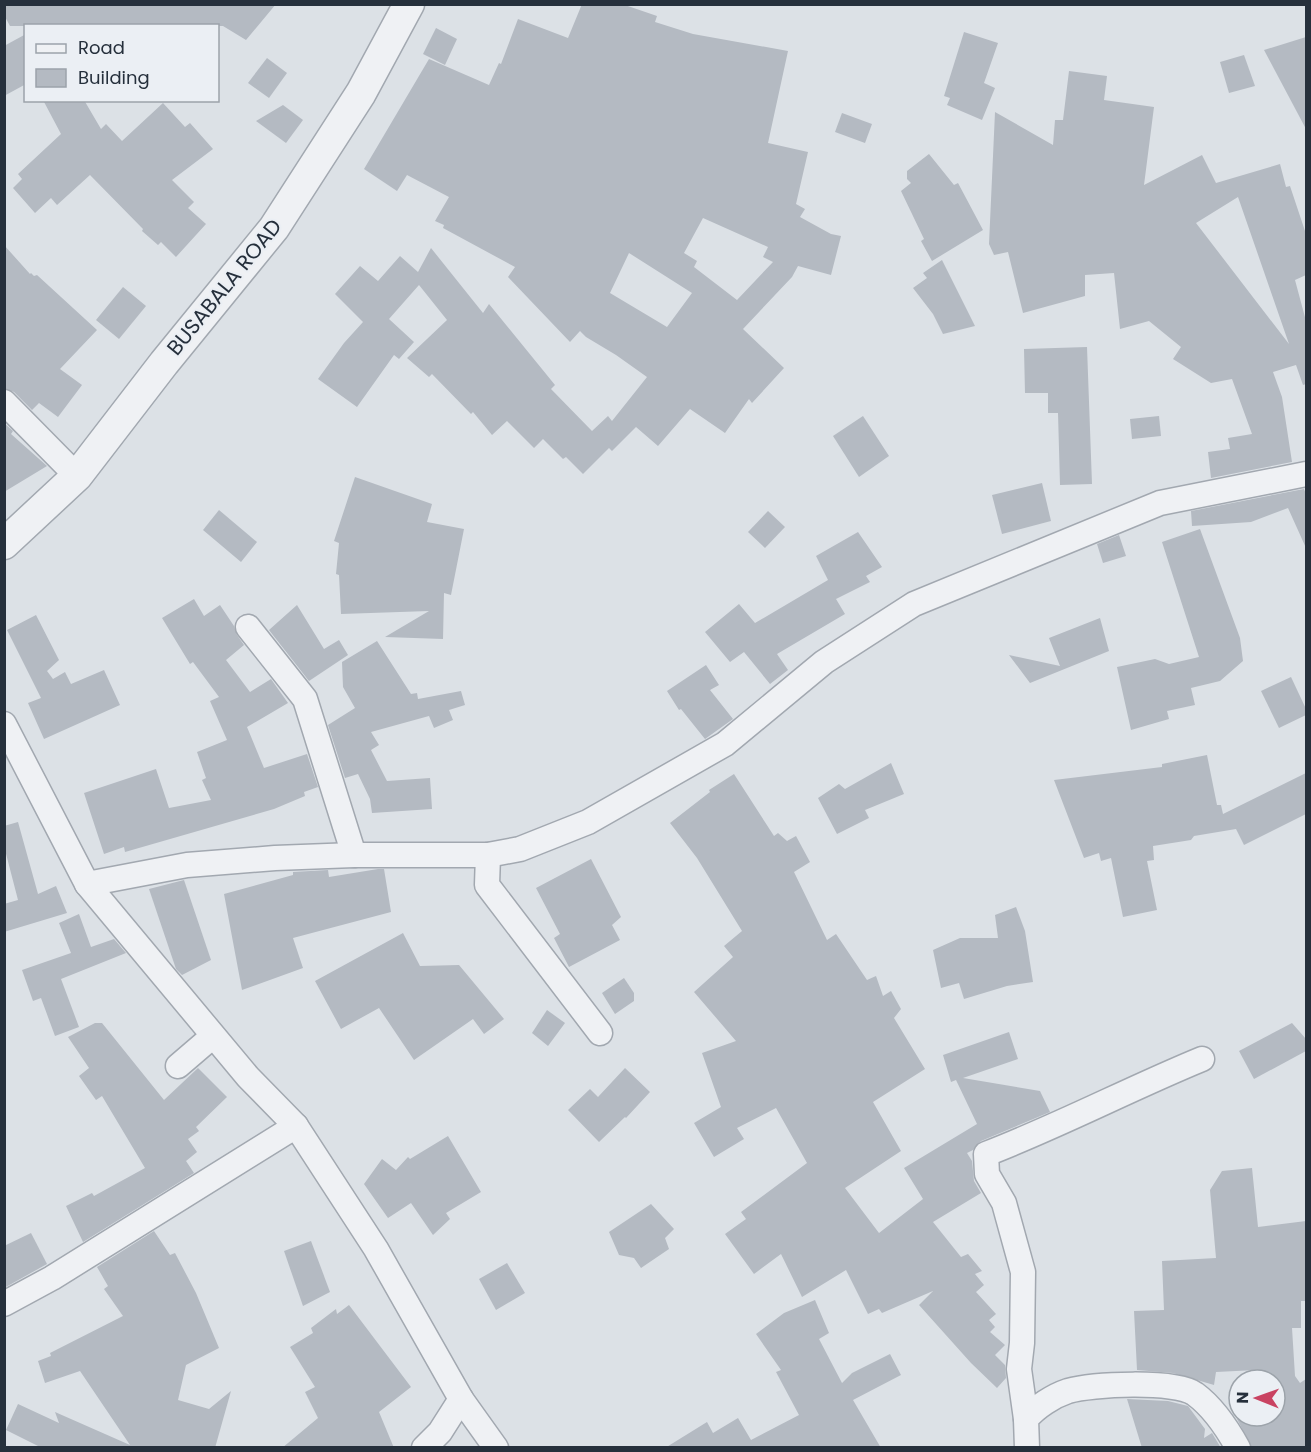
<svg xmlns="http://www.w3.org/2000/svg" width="1311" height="1452" font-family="Poppins,sans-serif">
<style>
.building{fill:#b4bac2;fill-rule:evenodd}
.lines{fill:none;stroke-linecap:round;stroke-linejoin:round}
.minor-casing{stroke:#a2a8b0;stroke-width:27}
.tertiary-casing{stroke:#a2a8b0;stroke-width:33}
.minor{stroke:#eff1f4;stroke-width:24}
.tertiary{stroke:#eff1f4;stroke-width:30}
.labels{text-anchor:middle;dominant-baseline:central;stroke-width:4.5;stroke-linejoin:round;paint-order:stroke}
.street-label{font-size:21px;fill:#26303c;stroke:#ebeff4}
</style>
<rect width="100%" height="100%" fill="#dce1e6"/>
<g class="building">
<path d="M4,4H276L246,40L223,26H10L4,15Z"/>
<path d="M582,4H622L657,16L655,22L693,34L788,51L768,143L808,152L796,204L805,209L800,217L831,234L841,236L831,275L798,266L792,277L743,329L784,368L752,403L749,399L725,433L690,409L658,446L636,427L612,451L609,448L583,474L566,457L563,459L543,439L534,448L507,421L492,435L473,412L471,414L432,374L429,377L407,358L447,320L419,285L389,319L414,342L399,359L394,355L357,407L318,379L344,343L363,322L335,294L360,266L378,281L400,256L418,272L431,248L483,313L489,304L555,385L551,389L592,431L608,416L612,421L647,377L616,355L586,337L580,331L570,342L508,277L515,267L443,228L444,225L435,221L449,197L407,175L397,191L364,169L429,59L489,85L499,63L501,64L518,19L568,38ZM703,218L768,247L763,257L773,262L737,300L694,267L697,261L684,253ZM629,253L692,293L667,327L610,293Z"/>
<path d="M436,28L457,39L445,65L423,54Z"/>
<path d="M964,32L998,43L984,83L995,88L982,120L947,105L950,98L944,96Z"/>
<path d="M26,34V84L4,96V46Z"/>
<path d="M1306,37V129L1264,50Z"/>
<path d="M1244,55L1255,86L1229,93L1220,62Z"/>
<path d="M267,58L287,73L269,98L248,83Z"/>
<path d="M1069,71L1107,76L1104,100L1154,107L1144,185L1202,155L1216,183L1280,164L1286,187L1290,186L1306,234V275L1295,280L1306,321V384L1303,385L1296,365L1273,372L1282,397L1292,462L1211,478L1208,452L1230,449L1228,438L1252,434L1232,379L1211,383L1173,359L1181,347L1149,321L1120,329L1114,273L1085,275V296L1023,313L1008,252L994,255L989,244L995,112L1053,145L1055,120H1063ZM1238,197L1289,344L1196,223Z"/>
<path d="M43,100H84L101,129L106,124L122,141L163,103L185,127L190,123L213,149L172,180L194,202L188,208L206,224L176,257L161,242L158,245L142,231L143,229L90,175L57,205L51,198L35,213L13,188L22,179L18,174L61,134Z"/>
<path d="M283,105L303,120L286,143L256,121Z"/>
<path d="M842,113L872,124L865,143L835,132Z"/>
<path d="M929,154L954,185L958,183L983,230L932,261L921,241L924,239L901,191L911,183L907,179V171Z"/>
<path d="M4,245L30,274L31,273L34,276L37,275L97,330L60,369L82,385L58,417L39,403L32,410L14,392L4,388Z"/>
<path d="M942,260L975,326L943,334L933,314L913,288L927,278L923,273Z"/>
<path d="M123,287L146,306L119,339L96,320Z"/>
<path d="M1087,347L1092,484L1060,485L1058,413H1048V393H1025L1024,349Z"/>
<path d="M863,416L889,456L859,477L833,436Z"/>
<path d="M1159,416L1161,436L1132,439L1130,419Z"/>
<path d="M4,423L13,431L11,434L47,466L4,492Z"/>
<path d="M355,477L432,504L427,522L464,529L451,595L444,593L443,639L385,637L429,611L341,614L339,575L336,574L339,543L334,541Z"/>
<path d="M1042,483L1051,521L1002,534L992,495Z"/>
<path d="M1304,489L1306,494V548L1288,508L1251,522L1192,526L1191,511Z"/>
<path d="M219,510L257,542L241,562L203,530Z"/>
<path d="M768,511L785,527L765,548L748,532Z"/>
<path d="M1200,529L1240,638L1243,661L1220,681L1191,688L1195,705L1167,711L1169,719L1131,730L1117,667L1155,659L1169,664L1199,657L1162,542Z"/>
<path d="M858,532L882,567L866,576L870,582L836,599L845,614L777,654L788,670L770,684L744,652L730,662L705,632L739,604L755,623L828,580L816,556Z"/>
<path d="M1119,535L1126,556L1103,563L1097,544Z"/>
<path d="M194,599L204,616L220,605L234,626L237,635L244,645L226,660L250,692L271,679L288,703L247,727L264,768L307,754L318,787L304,792L305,796L274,809L125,852L124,847L104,854L84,793L156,769L169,808L211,800L202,780L206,778L197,752L227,740L210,701L219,697L193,662L190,664L162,618Z"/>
<path d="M297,605L324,649L339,640L348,655L309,681L269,630Z"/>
<path d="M36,615L59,660L47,671L53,679L65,672L71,684L104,670L120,705L44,739L28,703L41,698L7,630Z"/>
<path d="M1100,618L1109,651L1030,683L1009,655L1060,666L1049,638Z"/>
<path d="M377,641L411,694L417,693L418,699L461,691L465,705L449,710L453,720L434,728L429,716L371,732L379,745L371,750L387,781L430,778L432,809L372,813L370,799L358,774L345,778L328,725L355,708L343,687L342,662Z"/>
<path d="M706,665L719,685L710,690L733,719L705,739L681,709L679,710L667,691Z"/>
<path d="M1291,677L1306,709V715L1279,728L1261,691Z"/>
<path d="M1207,755L1217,805H1221L1223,814L1306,773V814L1244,845L1236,829L1194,836L1191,840L1153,846L1154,860L1147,861L1157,910L1123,917L1111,858L1101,861L1099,853L1084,858L1054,780L1162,767V764Z"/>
<path d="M891,763L904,794L865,810L869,818L837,834L818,798L839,784L845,789Z"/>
<path d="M734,774L774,836L778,833L787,841L796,836L810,862L794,872L827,940L836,934L867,980L876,976L883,996L891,991L901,1009L894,1018L925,1069L873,1102L901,1151L845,1188L879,1233L923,1199L904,1168L977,1124L956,1080L951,1082L943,1055L1009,1032L1018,1059L963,1078L1040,1091L1050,1112L981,1141L973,1150L967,1153L972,1161L974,1181L981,1193L933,1222L961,1257L968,1254L982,1271L975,1274L984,1285L976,1292L996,1314L989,1320L995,1327L990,1332L1005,1345L995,1355L1005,1365L1006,1378L997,1388L971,1363L919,1305L933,1291L882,1313L879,1309L868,1314L846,1270L802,1297L781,1254L754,1274L725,1234L746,1219L741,1212L807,1163L776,1108L737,1128L744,1139L714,1157L694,1123L721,1107L702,1053L736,1041L694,992L733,957L724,946L742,931L697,858L670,823L710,792L709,790Z"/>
<path d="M18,822L38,894L56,886L67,913L4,932V904L18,900L4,846V826Z"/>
<path d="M591,859L621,917L612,925L620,940L569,967L554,938L560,934L536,888Z"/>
<path d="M378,869H384L391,912L293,938L303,968L242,990L224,894L293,875V872L328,870L329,877Z"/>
<path d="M184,880L211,960L182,975L176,969L149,889Z"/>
<path d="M1016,907L1025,931L1033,982L1007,986L964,999L959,983L941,988L933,950L960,938H998L995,915Z"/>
<path d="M79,914L91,947L114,939L126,953L61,979L79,1027L55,1036L41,998L33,1001L22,970L71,953L59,923Z"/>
<path d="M403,933L420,966L459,965L504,1019L484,1034L473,1019L414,1060L379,1008L341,1029L315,981Z"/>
<path d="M624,978L634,993V1001L615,1014L602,993Z"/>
<path d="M547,1010L565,1023L548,1046L532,1033Z"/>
<path d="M95,1023H102L164,1100L198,1068L227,1097L196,1127L199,1131L188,1139L197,1152L186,1161L194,1173L83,1242L66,1206L92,1193L94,1196L145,1168L102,1096L96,1100L79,1076L89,1068L68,1037Z"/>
<path d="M1292,1023L1306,1039V1051L1254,1079L1239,1051Z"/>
<path d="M625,1068L650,1092L626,1118L625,1117L599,1142L568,1110L590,1089L598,1097Z"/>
<path d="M448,1136L481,1192L446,1213L450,1219L433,1235L411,1203L388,1218L364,1184L382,1159L396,1170L408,1157L410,1159Z"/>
<path d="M1252,1168L1258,1227L1306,1221V1301H1301V1328H1292L1295,1376L1300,1383L1306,1379V1448H1252L1237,1419L1242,1416H1275V1380H1257L1256,1370L1216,1372L1214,1385L1173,1373L1137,1370L1134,1311L1164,1310L1162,1261L1216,1258L1210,1190L1222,1171Z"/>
<path d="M651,1204L674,1229L665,1238L669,1249L641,1268L634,1258L619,1255L609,1232Z"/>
<path d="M154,1231L170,1255L175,1253L196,1293L219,1348L186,1365L178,1400L209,1409L231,1391L215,1448H42L6,1430L18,1404L59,1423L55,1412L130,1445L80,1371L45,1383L38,1361L51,1356L50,1353L123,1316L104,1289L108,1286L97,1267Z"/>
<path d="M31,1233L47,1264L4,1288V1246Z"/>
<path d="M311,1241L330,1292L303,1306L284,1251Z"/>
<path d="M507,1263L525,1293L496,1310L479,1279Z"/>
<path d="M815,1300L829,1333L819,1339L842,1383L852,1373L890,1354L901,1375L853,1400L881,1448H665L707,1422L713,1433L738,1418L751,1440L799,1415L776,1372L781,1370L756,1334L784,1313Z"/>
<path d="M349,1305L411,1387L379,1412L394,1448H282L318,1418L305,1392L315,1387L290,1347L313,1333L311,1328L336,1309L337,1314Z"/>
<path d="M1127,1399L1168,1401L1188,1406L1205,1429L1204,1438L1212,1433L1221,1448H1142Z"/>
</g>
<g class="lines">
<defs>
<g id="minor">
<path d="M4,402L77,476"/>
<path d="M248,627L305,699L354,855"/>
<path d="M4,724L87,884L248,1077L296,1126L376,1249L461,1399L496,1448"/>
<path d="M488,855L487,885L600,1033"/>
<path d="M87,884L187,865L275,858L354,855H488L520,849L588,822L725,744L824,662L914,604L1160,503L1306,474"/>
<path d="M178,1066L213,1036"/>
<path d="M4,1304L52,1278L296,1126"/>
<path d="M1026,1419L1019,1369L1022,1343L1023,1272L1004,1203L987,1174L986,1154C1059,1126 1129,1089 1202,1059"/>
<path d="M424,1448L440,1432L461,1399"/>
<path d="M1027,1448L1026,1419C1036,1407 1053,1396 1068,1391C1092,1384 1175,1380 1195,1394C1214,1408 1227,1428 1238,1448"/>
</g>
<path id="tertiary" d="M4,544L77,476L164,363L274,228L361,93L409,4"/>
</defs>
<use href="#minor" class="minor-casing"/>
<use href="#tertiary" class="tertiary-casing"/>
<use href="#minor" class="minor"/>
<use href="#tertiary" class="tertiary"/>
</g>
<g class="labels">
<g class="street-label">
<text transform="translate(224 287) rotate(-51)">BUSABALA ROAD</text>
</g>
</g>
<rect width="1311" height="1452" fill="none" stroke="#26303c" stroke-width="12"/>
<rect x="24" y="24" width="195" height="78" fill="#ebeff4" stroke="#9ca3aa" stroke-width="1.5"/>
<rect x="36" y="44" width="30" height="9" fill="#eff1f4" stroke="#9ca3aa" stroke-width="1.5"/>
<text x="78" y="54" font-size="18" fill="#26303c">Road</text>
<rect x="36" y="69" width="30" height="18" fill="#b4bac2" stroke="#9ca3aa" stroke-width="1.5"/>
<text x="78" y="84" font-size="18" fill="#26303c">Building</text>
<g transform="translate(1257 1398) rotate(271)"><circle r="28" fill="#ebeff4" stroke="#9ca3aa" stroke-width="1.5"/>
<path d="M0-4.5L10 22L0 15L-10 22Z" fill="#c94362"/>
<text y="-9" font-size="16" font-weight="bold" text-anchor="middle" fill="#26303c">N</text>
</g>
</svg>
